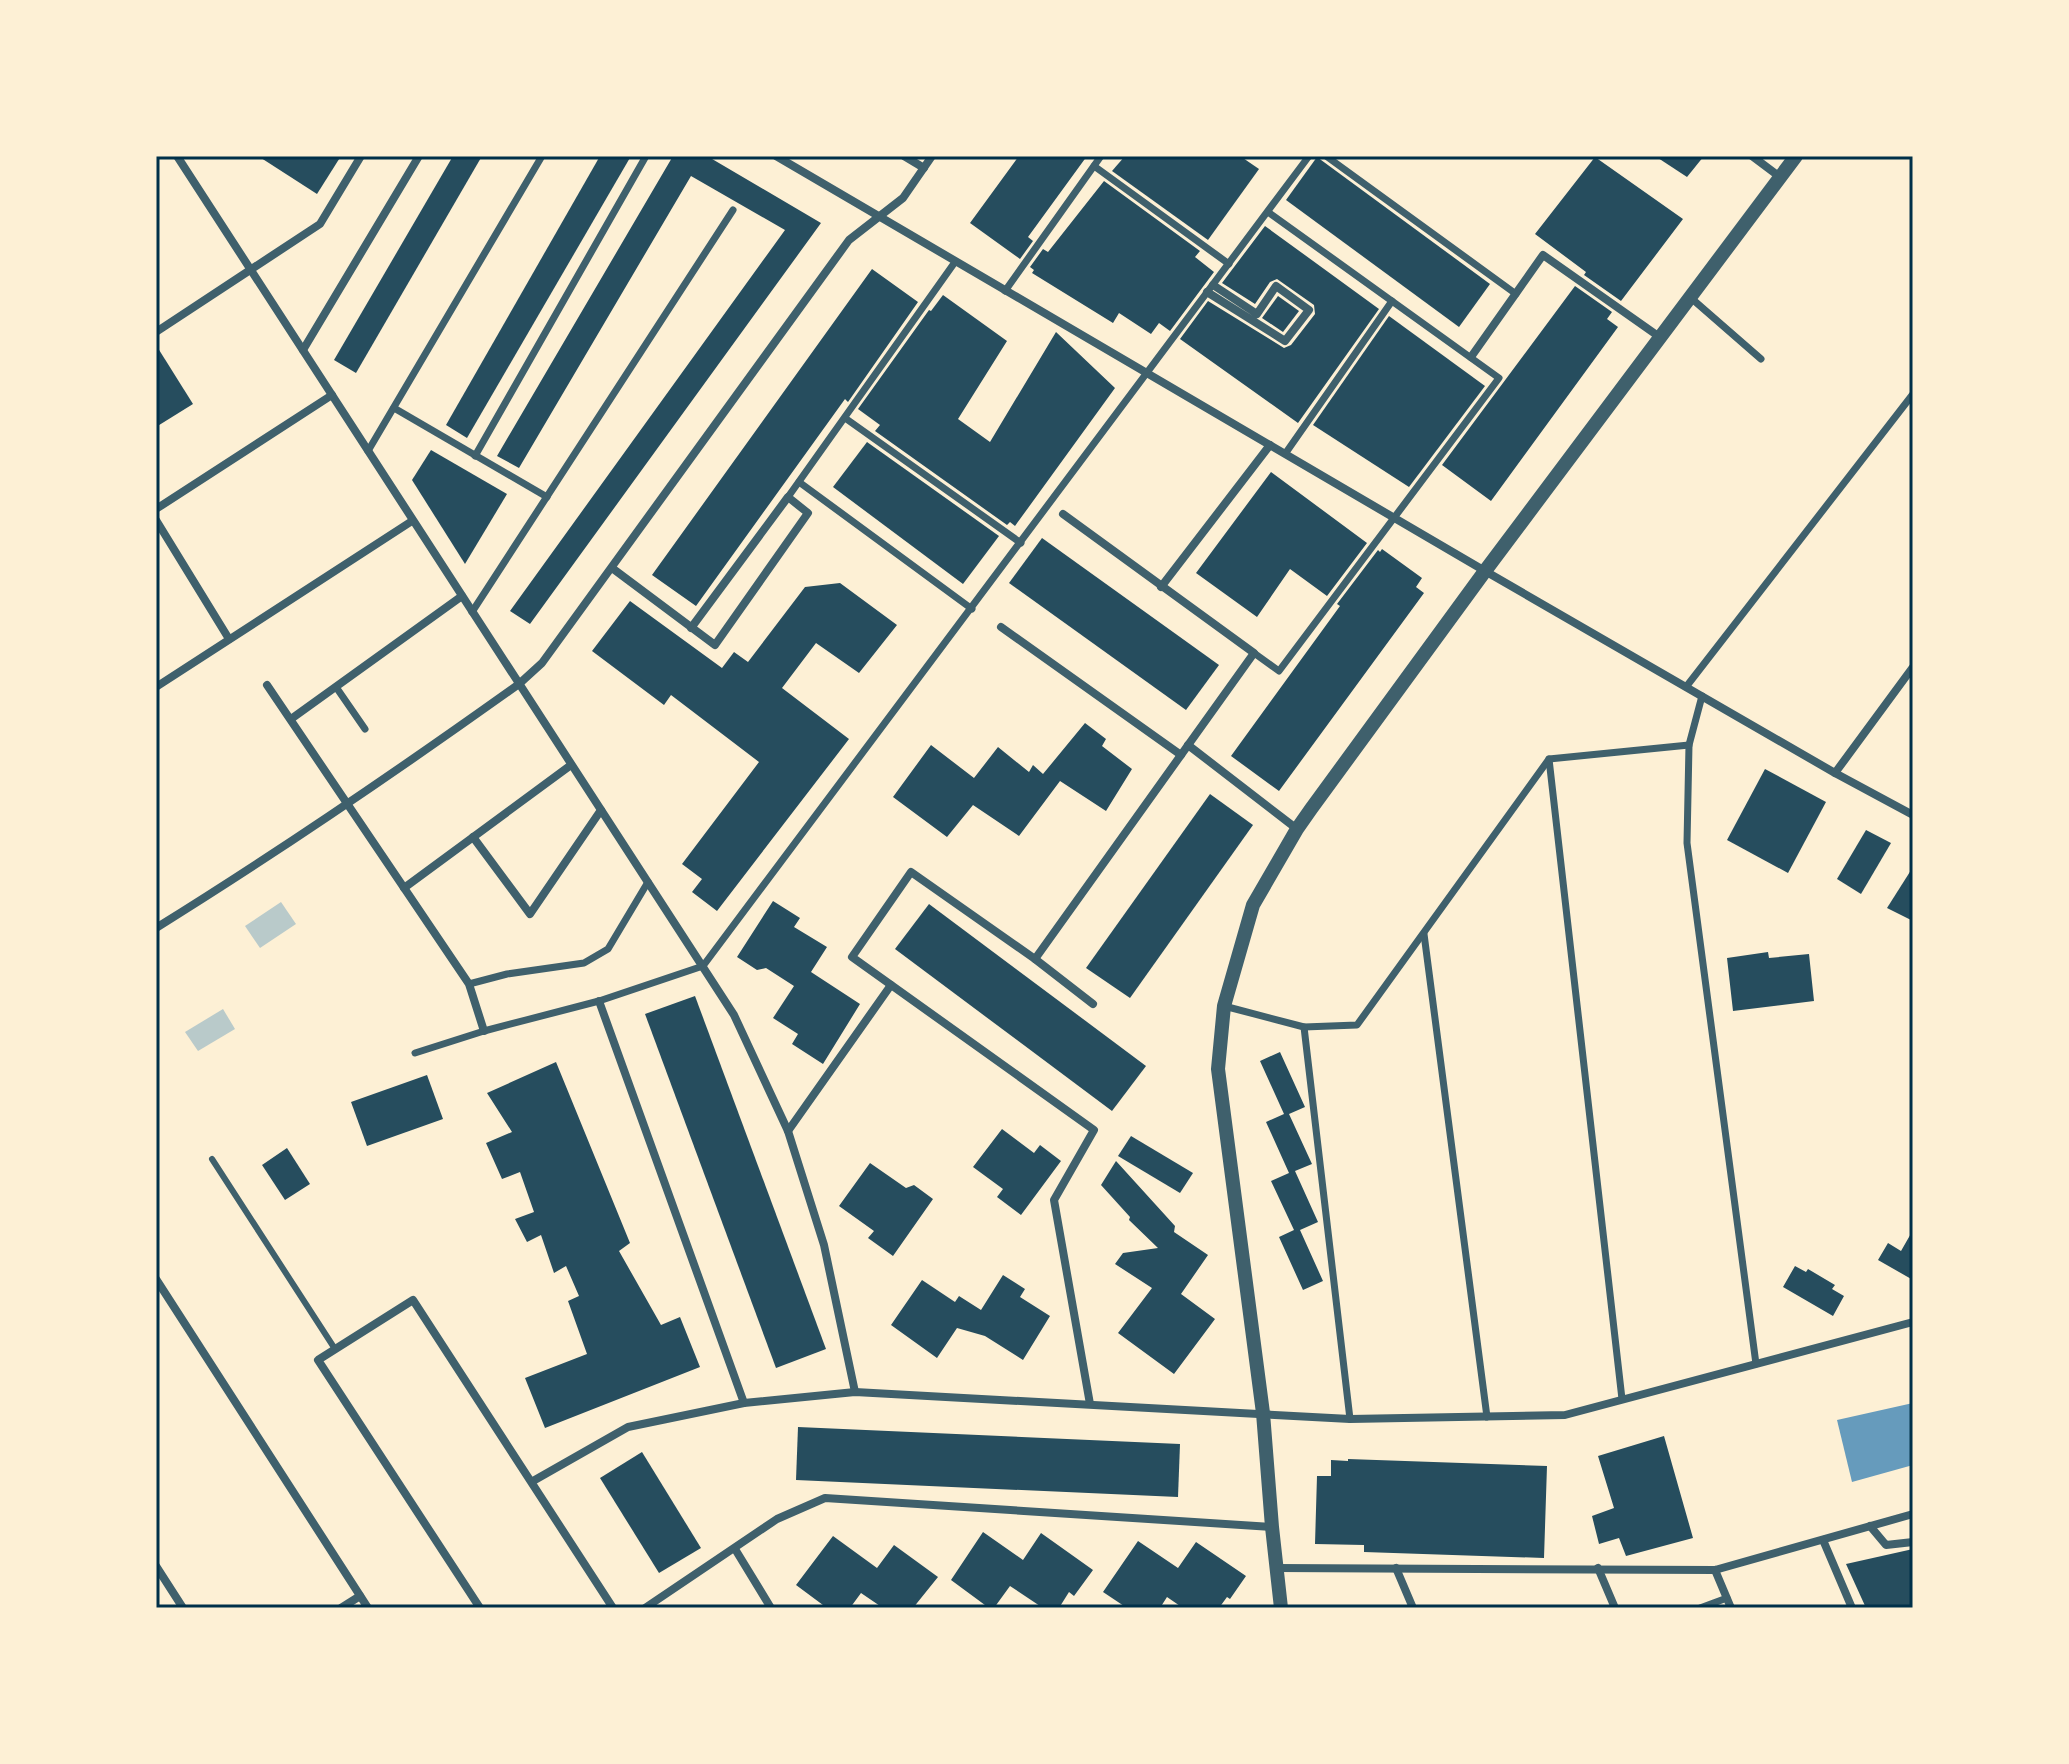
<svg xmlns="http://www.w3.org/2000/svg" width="2069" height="1764" font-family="'Open Sans',sans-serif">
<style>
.green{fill:#b9caca}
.water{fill:#669bbc}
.building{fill:#264d5e}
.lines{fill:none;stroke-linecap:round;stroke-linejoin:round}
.service{stroke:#3f606c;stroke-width:6}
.pedestrian{stroke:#3f606c;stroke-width:7}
.minor{stroke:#3f606c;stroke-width:8}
.tertiary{stroke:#3f606c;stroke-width:14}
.neatline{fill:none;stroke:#003049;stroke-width:3}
</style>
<rect width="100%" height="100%" fill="#fdf0d5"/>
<g class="green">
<path d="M281,902L296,924L260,948L245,926Z"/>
<path d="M223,1009L235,1029L198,1051L185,1032Z"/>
</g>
<path class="water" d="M1913,1403V1465L1852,1482L1837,1420Z"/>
<g class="building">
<path d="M258,156H341L317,194Z"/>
<path d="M453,156H482L356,373L334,360Z"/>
<path d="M600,156H631L467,438L446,425Z"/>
<path d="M673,156H707L821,223L530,624L510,611L785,230L691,176L519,468L497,456Z"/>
<path d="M1019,156H1087L1028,237L1033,241L1020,259L970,223Z"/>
<path d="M1125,156H1240L1259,169L1208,240L1112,171Z"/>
<path d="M1655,156H1704L1687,177Z"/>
<path d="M1317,157L1490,284L1459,327L1286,200Z"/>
<path d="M1595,157L1683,219L1621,301L1584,275L1586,272L1535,234Z"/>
<path d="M1104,181L1200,251L1195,257L1214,272L1170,331L1159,323L1151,334L1119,313L1113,323L1032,273L1034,270L1030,267L1043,249L1048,252Z"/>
<path d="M1265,226L1379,309L1298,423L1180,339L1208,301L1284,348L1291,345L1315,314L1314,305L1277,279L1270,282L1255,304L1222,283Z"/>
<path d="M872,269L918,302L848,402L845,399L696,606L652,575Z"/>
<path d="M1575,286L1612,312L1607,319L1618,327L1491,501L1442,465Z"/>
<path d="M943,295L1007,341L958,419L990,442L1056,332L1115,388L1015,526L1010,522L1007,525L875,431L880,425L858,409L929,310L931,311Z"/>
<path d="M1278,296L1299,311L1283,332L1262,318Z"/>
<path d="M1389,316L1485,386L1409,487L1313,425Z"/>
<path d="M156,345L193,404L156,427Z"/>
<path d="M867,442L999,536L963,584L833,487Z"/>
<path d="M431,450L507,494L465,564L412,480Z"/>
<path d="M1271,472L1367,543L1327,596L1290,569L1257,617L1196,573Z"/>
<path d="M1042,538L1219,665L1186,710L1009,583Z"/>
<path d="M1382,549L1422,578L1416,587L1424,593L1279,791L1231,756L1340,606L1337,604L1378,550L1380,552Z"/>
<path d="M840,583L897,625L859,673L816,643L782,688L849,739L717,911L692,892L702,879L682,864L759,762L671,695L664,705L592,651L630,601L722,668L734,652L748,662L805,587Z"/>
<path d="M1085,723L1106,739L1102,746L1132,769L1106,811L1060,781L1019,836L973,805L947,837L893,797L931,745L974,778L998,747L1029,772L1033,765L1043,774Z"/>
<path d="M1765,769L1826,802L1788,873L1727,840Z"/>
<path d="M1210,794L1253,825L1130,998L1086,968Z"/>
<path d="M1866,830L1891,843L1861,894L1837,879Z"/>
<path d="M1913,867V921L1887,908Z"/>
<path d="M773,901L800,918L794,927L827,947L811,972L860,1004L823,1064L792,1044L798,1034L773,1018L794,986L766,968L757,970L737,957Z"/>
<path d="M929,904L1146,1066L1112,1111L895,949Z"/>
<path d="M1768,952L1769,958L1809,954L1814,1001L1733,1011L1727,958Z"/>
<path d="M695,996L826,1349L776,1368L645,1014Z"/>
<path d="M1280,1052L1305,1107L1289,1114L1312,1164L1295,1171L1318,1222L1300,1230L1323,1281L1303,1290L1279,1237L1294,1230L1271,1181L1289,1173L1266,1122L1284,1114L1260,1061Z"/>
<path d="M556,1062L630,1243L619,1251L661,1325L680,1317L700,1367L545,1428L525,1378L587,1354L568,1301L579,1296L566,1266L554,1273L541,1235L527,1242L515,1219L534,1212L520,1172L502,1179L486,1143L512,1132L487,1093Z"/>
<path d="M427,1075L443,1119L367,1146L351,1102Z"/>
<path d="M1002,1129L1034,1153L1040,1145L1061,1161L1021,1215L997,1197L1003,1189L973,1167Z"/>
<path d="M1131,1136L1193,1173L1180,1193L1118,1156Z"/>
<path d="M287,1148L310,1184L285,1200L262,1165Z"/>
<path d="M1116,1161L1175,1226L1174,1232L1208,1255L1181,1294L1215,1319L1174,1374L1118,1333L1152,1288L1115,1264L1123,1253L1158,1248L1129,1220L1130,1217L1101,1185Z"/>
<path d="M870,1163L906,1188L914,1185L933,1199L893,1256L868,1238L874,1231L839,1206Z"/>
<path d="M1913,1230V1280L1878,1260L1888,1243L1901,1251Z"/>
<path d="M1795,1266L1806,1272L1808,1269L1835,1285L1832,1289L1844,1296L1833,1316L1783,1287Z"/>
<path d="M1003,1275L1025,1289L1020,1297L1050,1316L1023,1360L985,1336L957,1328L937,1358L891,1325L922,1280L955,1302L959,1296L981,1310Z"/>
<path d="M798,1427L1180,1444L1178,1497L796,1480Z"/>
<path d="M1664,1436L1693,1538L1626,1556L1619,1538L1599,1544L1592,1516L1614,1508L1598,1456Z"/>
<path d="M642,1452L701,1548L659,1573L600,1478Z"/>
<path d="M1348,1459L1547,1466L1544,1558L1364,1552V1545L1315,1544L1317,1476H1331V1460L1348,1461Z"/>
<path d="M983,1532L1023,1560L1041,1533L1093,1570L1074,1596L1069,1592L1059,1608H1043L1010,1586L994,1608H989L951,1580Z"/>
<path d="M833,1536L877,1568L894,1545L938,1577L913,1608H883L861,1593L850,1608H827L796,1585Z"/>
<path d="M1138,1541L1178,1568L1196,1542L1246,1576L1230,1599L1227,1597L1219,1608H1183L1167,1597L1160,1608H1127L1103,1592Z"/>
<path d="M1913,1549V1608H1866L1846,1564Z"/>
</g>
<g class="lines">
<path class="service" d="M212,1159L335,1349"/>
<g class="pedestrian">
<path d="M1326,156L1516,294"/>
<path d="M1094,166L1229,264"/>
<path d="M1005,291L1101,156"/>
<path d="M1691,298L1761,359"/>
<path d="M394,408L547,497"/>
<path d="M845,418L1021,543"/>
<path d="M368,451L542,156"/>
<path d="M1285,454L1392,301"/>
<path d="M475,456L646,156"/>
<path d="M799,482L972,609"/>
<path d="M788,497L955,262"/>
<path d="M472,612L733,210"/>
<path d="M1254,653L1279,671L1499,378L1268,212"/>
<path d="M336,687L365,729"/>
<path d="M1686,687L1913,394"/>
<path d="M1702,696L1689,745L1687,843L1756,1364"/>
<path d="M1549,759L1622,1399"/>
<path d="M1424,934L1487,1417"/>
<path d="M469,984L507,974L584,963L608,949L648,882"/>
<path d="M1224,1006L1304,1027L1357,1025L1549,759L1689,745"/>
<path d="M1304,1027L1350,1419"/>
<path d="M415,1053L484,1031L599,1001L703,966L1309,156"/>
<path d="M1700,1608L1727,1598"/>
</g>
<g class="minor">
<path d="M177,156L734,1015L788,1131L824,1245L855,1392"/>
<path d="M776,156L1485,571L1835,773L1913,815"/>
<path d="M904,156L924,168"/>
<path d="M1752,156L1780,177"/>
<path d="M1207,292L1285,341L1309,310L1276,286L1257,314L1213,285"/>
<path d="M156,332L320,224L361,156"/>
<path d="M303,350L419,156"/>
<path d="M1471,357L1543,255L1661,338"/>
<path d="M156,509L332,395"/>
<path d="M156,520L229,639"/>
<path d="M612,568L715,645L808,513L788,497L691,628"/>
<path d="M1161,587L1270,445"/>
<path d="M1001,627L1181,755"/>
<path d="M267,685L469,984L484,1031"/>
<path d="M156,687L412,521"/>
<path d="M291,719L462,596"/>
<path d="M1188,745L1297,829"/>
<path d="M1835,773L1913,667"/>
<path d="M473,837L530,914L601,810"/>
<path d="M404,888L571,765"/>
<path d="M156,928C280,851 400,769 519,684L542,663L849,240L903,198L932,156"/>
<path d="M1035,959L1254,653L1063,514"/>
<path d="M599,1001L744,1403"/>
<path d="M788,1131L891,985"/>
<path d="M156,1279L368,1608"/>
<path d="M1090,1404L1054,1200L1094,1130L852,957L911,872L1035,959L1093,1004"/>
<path d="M533,1481L628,1427L744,1403L855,1392L1350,1419L1565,1415L1913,1322"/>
<path d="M1870,1526L1886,1545L1913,1542"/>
<path d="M1823,1540L1852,1608"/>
<path d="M735,1549L771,1608"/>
<path d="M156,1566L183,1608"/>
<path d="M1276,1568L1715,1570L1913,1514"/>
<path d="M1396,1568L1413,1608"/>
<path d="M1598,1568L1615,1608"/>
<path d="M1715,1570L1731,1608"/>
<path d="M341,1608L360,1596"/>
<path d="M480,1608L318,1360L413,1300L613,1608"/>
<path d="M645,1608L777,1519L825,1498L1272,1527"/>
</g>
<path class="tertiary" d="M1281,1608L1272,1527L1263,1413L1218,1069L1224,1006L1253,905L1297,829L1311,809L1485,571L1796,156"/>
</g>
<rect width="2069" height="1764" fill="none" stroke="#fdf0d5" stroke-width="316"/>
<rect x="158" y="158" width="1753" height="1448" class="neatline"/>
</svg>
